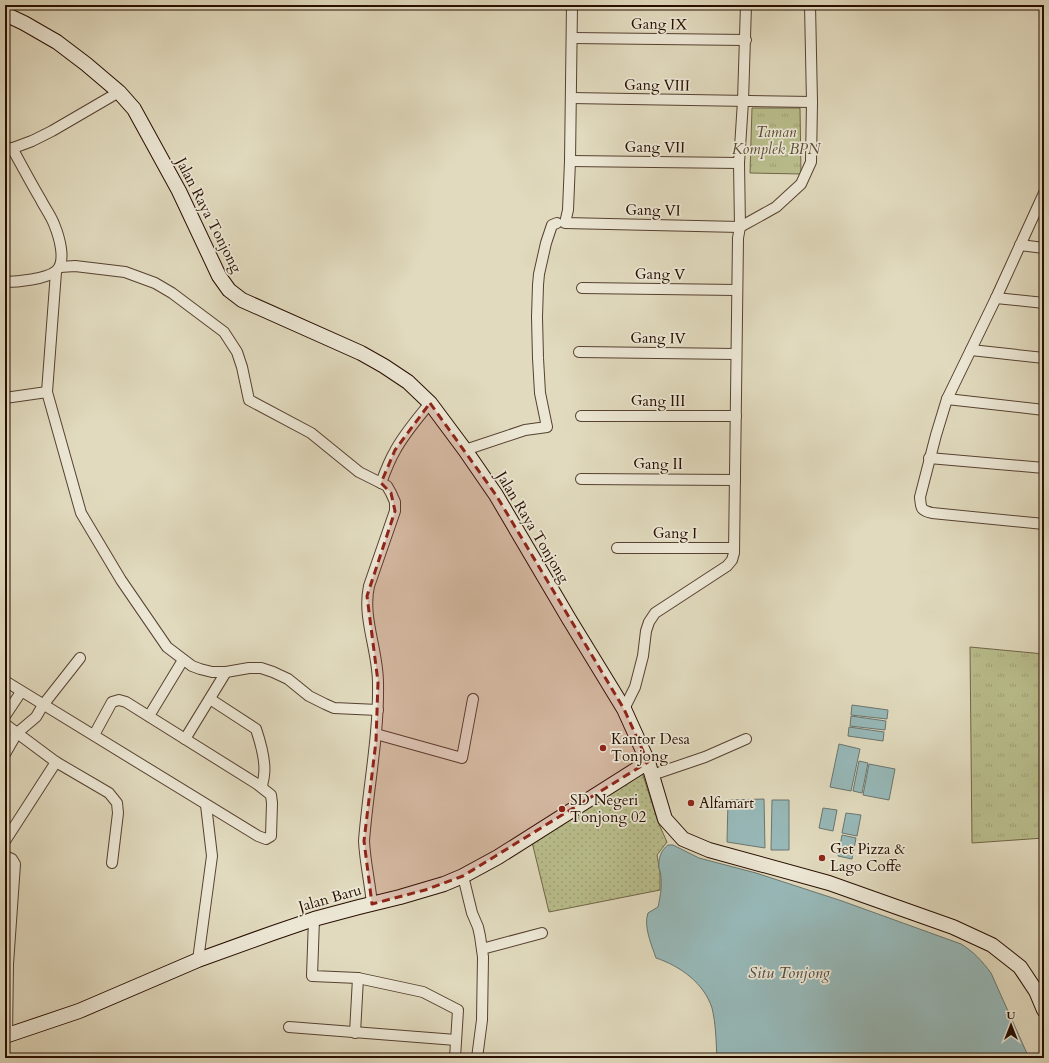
<svg xmlns="http://www.w3.org/2000/svg" width="1049" height="1063" font-family="Cardo,serif">
<style>
.grass{fill:url(#grass-dots);stroke:#706646}
.park{fill:url(#park-tufts);stroke:#706646}
.water{fill:#97b9b9;stroke:#6a756f}
.lines{fill:none;stroke-linecap:round;stroke-linejoin:round}
.minor-casing{stroke:#564130;stroke-width:12}
.secondary-casing{stroke:#270e00;stroke-width:16}
.minor{stroke:#ece7d5;stroke-width:10}
.secondary{stroke:#ece7d5;stroke-width:14}
.marked{fill:#8f2418;fill-opacity:0.2;stroke:#8f2418;stroke-width:3;stroke-dasharray:8 5;stroke-linejoin:round}
.poi-dot{fill:#8f2418;stroke:#ece7d5;stroke-width:1.5}
.labels{text-anchor:middle;dominant-baseline:central;stroke-width:3.5;stroke-linejoin:round;paint-order:stroke}
.street-label{font-size:15px;fill:#270e00;stroke:#ece7d5}
.park-label{font-size:15px;font-style:italic;fill:#5a4b31;stroke:#ece7d5}
.poi-label{font-size:15px;fill:#270e00;stroke:#ece7d5;text-anchor:start}
.water-label{font-size:16px;font-style:italic;fill:#4e4a41;stroke:#ece7d5}
</style>
<defs>
<pattern id="grass-dots" width="8" height="8" patternUnits="userSpaceOnUse"><rect width="8" height="8" fill="#b9bd8c"/><path d="M2 2h.1M6 6h.1" fill="none" stroke="#9fa177" stroke-width="1.8" stroke-linecap="round"/></pattern>
<pattern id="park-tufts" width="24" height="20" patternUnits="userSpaceOnUse"><rect width="24" height="20" fill="#b9bd8c"/><path d="M3 7l-1-3M5 7V3M7 7l1-3M15 17l-1-3M17 17v-4M19 17l1-3" fill="none" stroke="#9fa177"/></pattern>
</defs>
<rect width="100%" height="100%" fill="#e1dabe"/>
<filter id="stains"><feTurbulence type="fractalNoise" baseFrequency=".005" numOctaves="4"/><feColorMatrix values="0 0 0 0 .2 0 0 0 0 .09 0 0 0 0 .02 0 0 0 .5 -.17"/></filter>
<radialGradient id="worn" r=".72"><stop offset=".6" stop-color="#630" stop-opacity="0"/><stop offset="1" stop-color="#630" stop-opacity=".3"/></radialGradient>
<path class="grass" d="M642,772L658,822L667,842L657,855L660,873V890L549,912L532,842Z"/>
<g class="park">
<path d="M752,108H800L801,174L750,173Z"/>
<path d="M970,647L1044,654V838L972,843Z"/>
</g>
<g class="water">
<path d="M852,705L888,710L887,719L851,715Z"/>
<path d="M851,716L886,721L885,730L850,726Z"/>
<path d="M849,727L884,732L883,741L848,736Z"/>
<path d="M839,744L860,749L851,791L830,787Z"/>
<path d="M859,761L868,763L862,793L853,791Z"/>
<path d="M869,764L895,769L889,800L863,795Z"/>
<path d="M764,799L765,848L727,842L728,800Z"/>
<path d="M772,800H789V850H771Z"/>
<path d="M823,808L837,810L833,831L819,828Z"/>
<path d="M846,813L861,815L857,836L842,833Z"/>
<path d="M842,835L856,838L852,859L838,856Z"/>
<path d="M668,845H673L699,858L756,873L842,901L961,944C974,952 982,961 991,973L1029,1058H717C716,1042 716,1024 712,1008C704,983 680,966 656,958C652,946 643,926 648,913L658,907C660,898 662,887 661,878C661,874 660,871 659,868C658,859 661,850 668,845Z"/>
</g>
<g class="lines">
<defs>
<g id="minor">
<path d="M572,5L570,161L568,210L565,223L740,227L776,207L801,184L811,162L812,102"/>
<path d="M572,38L746,40"/>
<path d="M571,98L812,102L810,5"/>
<path d="M5,151L32,141L52,131L119,92"/>
<path d="M570,161L739,163"/>
<path d="M1044,193L996,298L947,399L936,435L920,497C921,508 920,510 932,513L1044,524"/>
<path d="M1020,245L1044,248"/>
<path d="M60,267L75,266L125,272L155,283L172,293L224,332L237,352L242,367L249,400L311,433L359,472L387,486L391,493L395,502V511L369,586C362,618 378,650 378,683C379,736 368,788 364,841C365,862 370,883 372,904"/>
<path d="M56,272L47,392L81,513L121,580L167,647L192,666L200,669L212,672H226L249,668H261L273,672L288,679L309,696L325,704L334,708L378,710"/>
<path d="M5,282C17,282 47,279 56,271C67,262 59,236 54,224C51,216 45,208 41,200C31,183 22,166 12,148"/>
<path d="M582,288L737,290"/>
<path d="M996,298L1044,303"/>
<path d="M971,350L1044,358"/>
<path d="M579,352L736,354"/>
<path d="M5,398L47,392"/>
<path d="M947,399L1044,410"/>
<path d="M581,416H736"/>
<path d="M465,450L525,430L547,427L540,393L538,358L537,317L538,285L539,274L546,243L552,225L557,223"/>
<path d="M929,458L1044,468"/>
<path d="M581,479L735,480"/>
<path d="M381,483C385,472 389,461 395,451C404,434 418,418 430,403"/>
<path d="M617,548H733"/>
<path d="M5,681L258,836L266,839L271,836L272,803L271,795L257,784L126,702L119,700L112,702L94,735"/>
<path d="M210,699L256,729C260,741 266,762 264,775C264,779 262,783 262,787"/>
<path d="M624,709L635,687L643,656L646,631L649,622L655,613L727,566L732,560L734,553L738,238L740,227L739,163L743,101L746,5"/>
<path d="M5,716L21,692"/>
<path d="M149,716L183,660"/>
<path d="M5,724L56,762L109,793L117,803L118,813L112,863"/>
<path d="M376,734L462,758L473,699"/>
<path d="M185,739L226,672"/>
<path d="M5,754L17,733L36,717L43,705L80,658"/>
<path d="M652,775L705,757L746,739"/>
<path d="M5,841L56,762"/>
<path d="M5,856L12,859L15,864L8,964L7,1036"/>
<path d="M463,876L472,913L478,927L480,936L483,957L482,1020L477,1058"/>
<path d="M314,919L312,976L358,978L423,992L458,1010L455,1058"/>
<path d="M482,949L542,933"/>
<path d="M198,960L212,856L206,805"/>
<path d="M289,1027L456,1040"/>
<path d="M355,1033L358,978"/>
</g>
<g id="secondary">
<path d="M5,14L24,23L57,42L86,64L119,92L134,109L179,191L219,276L229,290L242,300L361,353L384,366L408,382L430,403L465,450L496,495L569,619L624,709L648,762L665,819L683,839L709,850L829,883L953,927L992,945L1020,967L1036,991L1044,1010"/>
<path d="M5,1036L79,1011L198,960L273,933L314,919L359,907L400,897L444,884L463,876L498,857L648,762"/>
</g>
</defs>
<use href="#minor" class="minor-casing"/>
<use href="#secondary" class="secondary-casing"/>
<use href="#minor" class="minor"/>
<use href="#secondary" class="secondary"/>
</g>
<path class="marked" d="M430,403L496,495L624,709L648,762L463,876L425,890L372,904L364,841L376,741L378,682L367,596L395,511L391,493L381,483L395,450Z"/>
<g class="poi-dot">
<circle cx="603" cy="748" r="4"/>
<circle cx="691" cy="803" r="4"/>
<circle cx="562" cy="809" r="4"/>
<circle cx="822" cy="858" r="4"/>
</g>
<g class="labels">
<g class="street-label">
<text transform="translate(659 24) rotate(1)">Gang IX</text>
<text transform="translate(657 85) rotate(1)">Gang VIII</text>
<text transform="translate(655 147) rotate(1)">Gang VII</text>
<text transform="translate(653 210) rotate(1)">Gang VI</text>
<text transform="translate(209 215) rotate(63)">Jalan Raya Tonjong</text>
<text transform="translate(660 274) rotate(1)">Gang V</text>
<text transform="translate(658 338) rotate(1)">Gang IV</text>
<text x="658" y="401">Gang III</text>
<text x="658" y="464">Gang II</text>
<text transform="translate(533 527) rotate(59)">Jalan Raya Tonjong</text>
<text transform="translate(675 533) rotate(1)">Gang I</text>
<text transform="translate(330 898) rotate(-16)">Jalan Baru</text>
</g>
<g class="park-label">
<text x="776" y="132">Taman<tspan x="776" dy="17">Komplek BPN</tspan></text>
</g>
<g class="poi-label">
<text x="611" y="739">Kantor Desa<tspan x="611" dy="17">Tonjong</tspan></text>
<text x="570" y="800">SD Negeri<tspan x="570" dy="17">Tonjong 02</tspan></text>
<text x="699" y="803">Alfamart</text>
<text x="830" y="849">Get Pizza &amp;<tspan x="830" dy="17">Lago Coffe</tspan></text>
</g>
<g class="water-label">
<text x="789" y="973">Situ Tonjong</text>
</g>
</g>
<rect width="1049" height="1063" fill="none" stroke="#e1dabe" stroke-width="20"/>
<rect x="6" y="6" width="1037" height="1051" fill="none" stroke="#270e00" stroke-width="2"/>
<rect x="10" y="10" width="1029" height="1043" fill="none" stroke="#270e00"/>
<g transform="translate(1011 1025)" stroke="#ece7d5" stroke-width="3" paint-order="stroke">
<path d="M0-3L7 15L0 10L-7 15Z" fill="#270e00"/>
<text y="-6" font-size="11" font-weight="bold" text-anchor="middle" fill="#270e00">U</text>
</g>
<rect width="100%" height="100%" filter="url(#stains)"/>
<rect width="100%" height="100%" fill="url(#worn)"/>
</svg>
